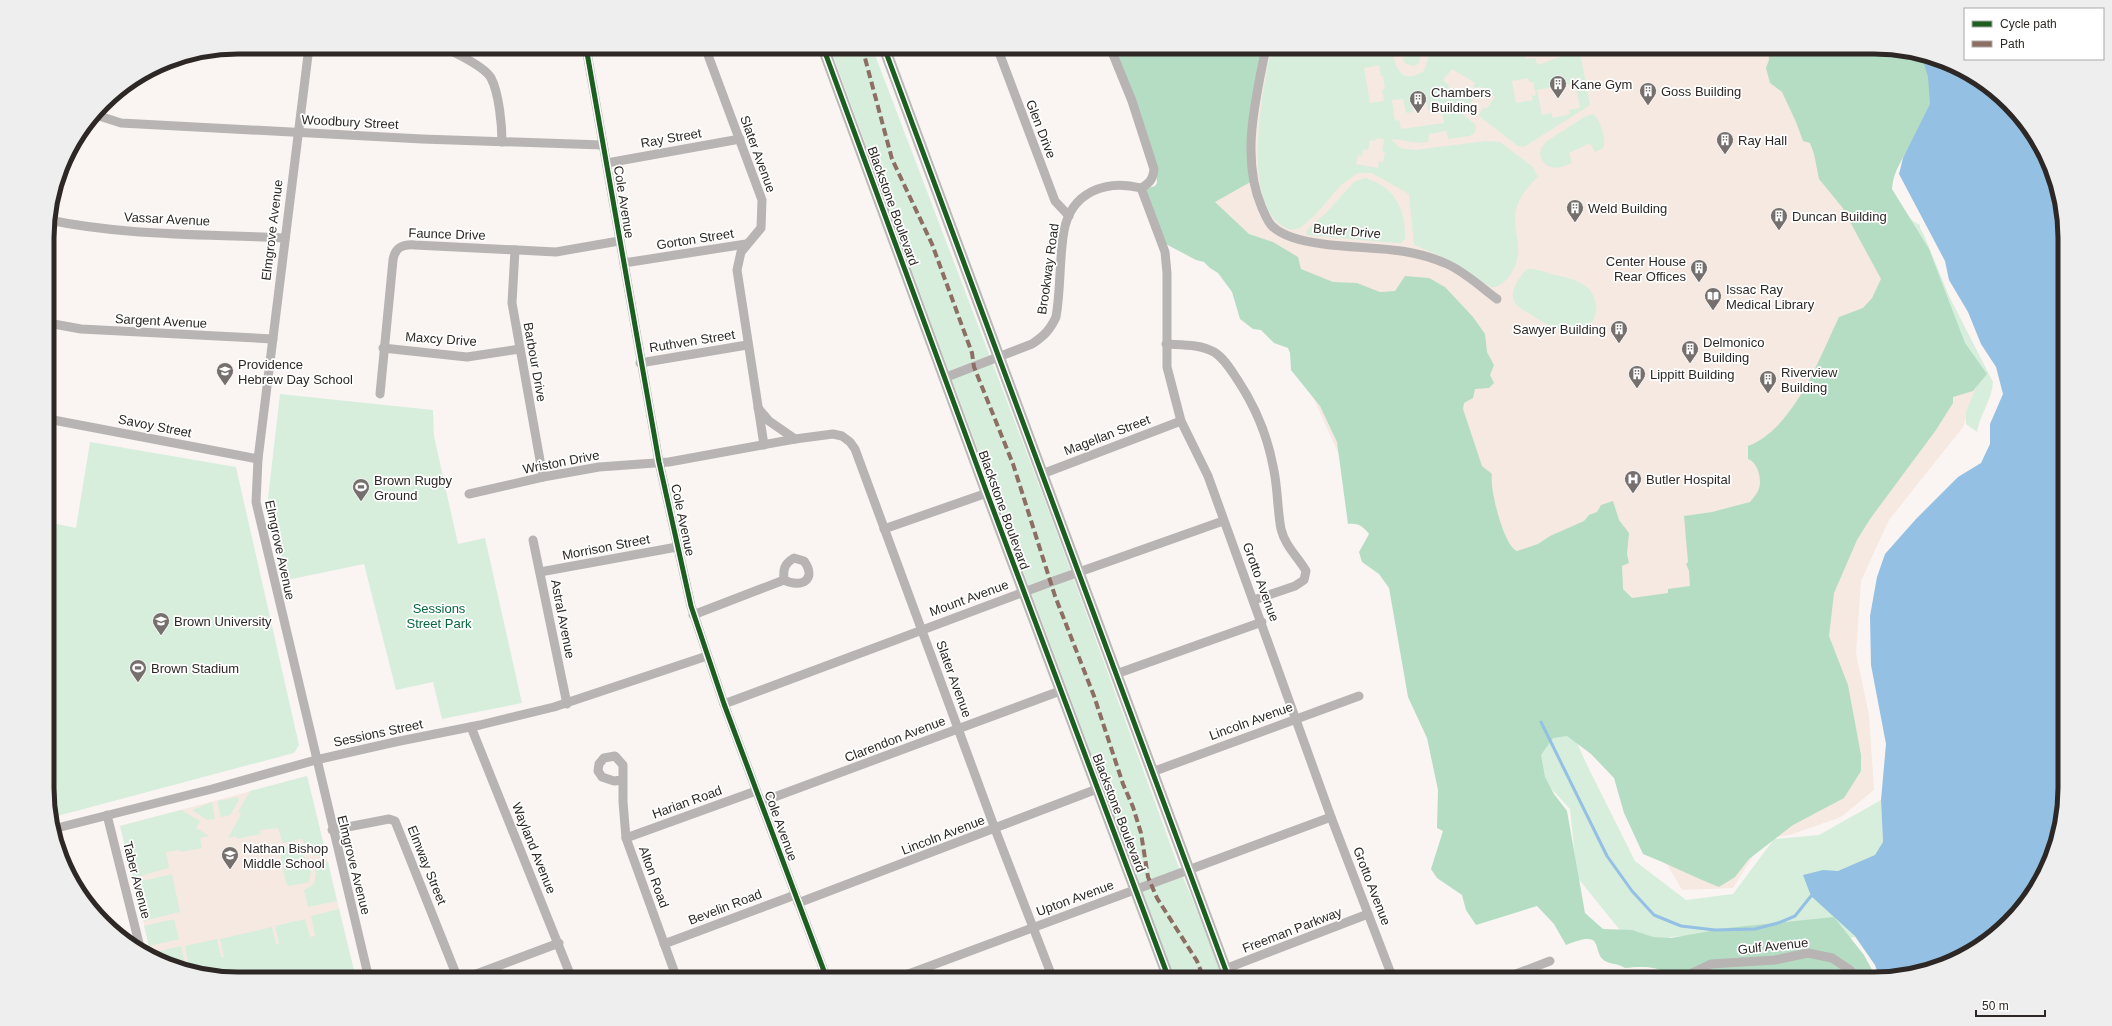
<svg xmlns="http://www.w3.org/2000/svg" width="2112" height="1026" font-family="Helvetica,sans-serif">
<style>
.built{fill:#f6e9e1}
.green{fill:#d7eedd;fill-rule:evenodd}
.forest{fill:#b5ddc4}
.water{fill:#93c0e3}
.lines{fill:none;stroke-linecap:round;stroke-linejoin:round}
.stream{stroke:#93c0e3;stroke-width:3}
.minor{stroke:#b8b4b4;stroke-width:9}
.major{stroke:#bab8b6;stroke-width:12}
.quiet{stroke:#8d6e63;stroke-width:4;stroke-dasharray:8 4;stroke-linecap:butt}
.cycleway-casing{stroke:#fff;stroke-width:8}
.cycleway{stroke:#1b5e20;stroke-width:5}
.labels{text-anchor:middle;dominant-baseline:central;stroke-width:3.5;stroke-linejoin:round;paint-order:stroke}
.poi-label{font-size:13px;fill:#2d2825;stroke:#fff;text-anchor:start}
.street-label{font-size:13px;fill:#2d2825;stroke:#fff}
.park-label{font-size:13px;fill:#056840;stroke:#fff}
.rim{fill:none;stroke:#2d2825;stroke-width:5}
</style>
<rect width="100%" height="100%" fill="#faf5f2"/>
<g class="built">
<path d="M1148,47H1874L1891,193L1967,352L1976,391L1963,427L1889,520L1861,581L1856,653L1869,715L1874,790L1841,817L1793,834L1763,840L1733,888L1682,890L1571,698L1414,622L1269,299L1203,230Z"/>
<path d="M307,776L356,979H238L164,964L152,957L120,826Z"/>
</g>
<g class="green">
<path d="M830,47H872L1050,514L1176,860L1225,979H1175L945,361Z"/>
<path d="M1271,47H1392C1394,67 1401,86 1424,71L1432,47H1522L1526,59L1535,58L1538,65L1573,52L1574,47H1579L1590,105L1524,147L1518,146L1480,117L1479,115L1483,107L1473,100L1467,107L1459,104L1456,109L1476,125L1475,132L1470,136L1448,139L1446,131L1429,134L1428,142C1412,144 1407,140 1391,139L1400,148L1414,150L1486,141L1500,142L1533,167L1538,177C1528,187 1519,196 1516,210C1512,234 1526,250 1511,274C1506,280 1502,285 1495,287H1490L1447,259L1414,245L1409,194L1372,173H1358L1342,184L1315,215L1300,228L1292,230C1236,215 1264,87 1271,47ZM1379,65L1381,76H1383L1385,89L1382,90L1384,101L1370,103L1364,68ZM1452,69L1475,83L1473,86L1477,89L1479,86L1495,97L1486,109L1469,97L1472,92L1464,87L1459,94L1448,87L1449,85L1443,80ZM1528,78L1529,82H1533L1536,95L1532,96L1533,100L1516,103L1512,81ZM1575,83L1580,108L1569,110L1570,114L1553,118L1551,113L1542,115L1537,90ZM1403,99L1406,113L1413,112L1412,105L1427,103L1428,110L1438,108L1442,111L1444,123L1401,129L1399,120L1395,121L1392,100ZM1377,138L1384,139L1382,151L1385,152L1383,162L1379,161L1378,168L1356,164L1358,155L1362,156L1363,149L1368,150L1370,140L1376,141Z"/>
<path d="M1408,47H1423L1419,63L1414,66L1406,64L1402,58L1410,55Z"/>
<path d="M1593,114C1600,118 1607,142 1603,148L1595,152L1590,143L1569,153L1572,163C1560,169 1544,172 1540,154L1541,148L1547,141L1586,116Z"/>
<path d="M1365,178C1395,187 1406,209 1405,239L1401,243H1395L1306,235L1307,230L1327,212L1354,182Z"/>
<path d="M1886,180C1895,195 1903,217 1920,225V228L1924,235L1949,296L1993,382C1992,400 1980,414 1977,432L1966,424V412L1977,385L1959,352Z"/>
<path d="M1527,269C1535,268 1544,272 1551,274C1569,278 1593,282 1596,304C1597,310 1595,318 1591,324C1574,343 1546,325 1530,314C1525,311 1517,307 1514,301C1509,291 1520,276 1527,269Z"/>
<path d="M280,394L433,410L434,436L458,544L485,538L522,703L442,719L433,682L396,690L364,564L287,580L268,498Z"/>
<path d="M90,442L236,467L299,745L294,753L50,818L48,522L76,528Z"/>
<path d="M1560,705L1587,765L1635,861L1686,900L1733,894L1774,839L1819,835L1881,800L1883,842L1875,965L1855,937L1846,938L1708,934L1671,937L1656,945L1627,939L1577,877L1570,809L1523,758Z"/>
<path d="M307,776L326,854L313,856L302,839L283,843L278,828L260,830V834L237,839L236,836L228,838L241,814L238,812L250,791Z"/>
<path d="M238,797L239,800L230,815L221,817L217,801Z"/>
<path d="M212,802L215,819L207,820L192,810Z"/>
<path d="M181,810L200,821L196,828L209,836L200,838L202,848L180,852L179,850L166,852L169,868L133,878L120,826Z"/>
<path d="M300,844L306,853L304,855L307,869L311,870L309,882L289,886L286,883L279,849Z"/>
<path d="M328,862L337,901L308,907L304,890L314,884L316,874L315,865Z"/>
<path d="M172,874L180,912L143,921L134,883Z"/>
<path d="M339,909L356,979H238L164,964L152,957L151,953L181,946L185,963L188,962L185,946L217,939L221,957H224L220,939L272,927L276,944H279L275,926L305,919L310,937L315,936L311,916Z"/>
<path d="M174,919L179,939L149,946L144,926Z"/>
</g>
<path class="forest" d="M1113,47H1267L1255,132L1254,180L1215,202L1249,234L1273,242L1298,257L1301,269L1333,282L1357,283L1380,292L1395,291L1405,276L1429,278L1445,287L1473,317L1485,334L1487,352L1494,365L1490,375L1494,383L1489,388L1475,389L1473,398L1464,403L1463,409L1482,466L1492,474C1489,487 1504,547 1517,551L1538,544L1550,536L1584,521L1589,515L1597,512L1601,505L1613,501L1619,520L1629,533L1627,554L1629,563L1622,566L1623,589L1632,598L1668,593V589L1690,586L1689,571L1686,564L1688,562L1684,516L1712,512L1750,502C1753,498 1756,495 1758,491C1763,481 1758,462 1748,459V446C1794,428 1819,359 1839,317L1863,308L1872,298L1881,279L1842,207L1819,179L1814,154L1810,143L1803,141L1796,122L1782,92L1770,83L1766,68L1769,60L1768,48L1874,47L1935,59L1946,73C1935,95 1925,118 1913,140C1905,156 1893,170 1892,189L1929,249L1965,343L1987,374L1973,391L1953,397V403L1936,430L1870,519L1857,540L1834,593L1829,636L1848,685L1861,755V771L1844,798L1793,825L1749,859L1735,877L1719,887C1693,877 1669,864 1643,854L1624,813L1614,778L1591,754L1567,736L1553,738L1541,755L1545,777L1554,794L1567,811L1585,913L1603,929L1632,930L1653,937L1671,938L1727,928L1834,917L1864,955L1877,979H1670C1662,964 1639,967 1625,968C1617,963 1614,965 1607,962C1589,954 1609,927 1566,945L1554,924L1537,906L1476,925L1466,910L1462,895L1437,878L1431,869L1443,831L1437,828L1438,790L1427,738L1408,697L1389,588L1379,574L1362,562L1359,552L1369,534C1363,526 1358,523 1348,524L1337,442L1320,406L1291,370L1290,353L1288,348L1274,343L1261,330L1253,329L1240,319L1232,292L1218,273L1210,268L1204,262L1196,260L1162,242L1144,189L1155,186L1157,183L1156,171Z"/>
<path class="water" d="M1922,57L1948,62L1991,87L2026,122L2051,165L2063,213L2065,789L2050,862L2018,914L1980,947L1936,969L1880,979L1875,965L1855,936L1811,896L1803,875L1823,870L1838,871L1875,855L1883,842L1881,800L1886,744L1871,665L1870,616L1877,577L1885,554L1916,519L1958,477L1981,463L1990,444V424L2003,394L1996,367L1981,344L1968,312L1949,280L1945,261L1899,174L1903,158L1930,104L1928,77Z"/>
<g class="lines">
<path class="stream" d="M1541,722L1607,856L1632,891L1654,915L1681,926L1715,930L1755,929L1778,923L1795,916L1811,896"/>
<g class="minor">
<path d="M309,47L258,459L256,502L369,979"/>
<path d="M441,47C453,51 485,67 491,78C499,93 502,125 502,142"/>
<path d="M586,47L659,462L691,606L724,704L827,979"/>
<path d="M705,47L762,200L761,228L741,252L737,270L764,445"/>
<path d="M997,47L1055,201L1069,216"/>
<path d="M1266,47C1256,98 1240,158 1262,208C1265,214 1267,221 1272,226C1284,238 1307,242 1323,244C1367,250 1405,245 1447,264C1465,272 1482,288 1497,299"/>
<path d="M96,115L121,123L422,139L603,145"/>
<path d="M607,163L740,139"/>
<path d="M1141,188L1165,252L1167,273V367L1181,421L1208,476L1331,817L1393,979"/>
<path d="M49,220C126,236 206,234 284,238"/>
<path d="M515,250L512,303L543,477"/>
<path d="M624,263L746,244"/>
<path d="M48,323L81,329L273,339"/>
<path d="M1166,344C1181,345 1200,344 1214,352C1224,358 1231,370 1237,379C1255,406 1267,434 1273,466C1278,487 1277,508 1281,529C1285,546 1298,557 1306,571L1304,580L1295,586L1254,600"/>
<path d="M383,348L467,357L520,349"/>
<path d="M640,363L747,345"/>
<path d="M944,378L1032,344C1044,336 1050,330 1056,317C1061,289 1059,259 1064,231C1071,192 1106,179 1141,188C1150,183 1153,179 1154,169L1132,101L1110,47"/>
<path d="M380,394L393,260C395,247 403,244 415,245L556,252L619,241"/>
<path d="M758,408L769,421L795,439"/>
<path d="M48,419L258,459"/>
<path d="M48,433L50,420"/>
<path d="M1042,474L1181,421"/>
<path d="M469,494L543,477L599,467L669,462L795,439L833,434L842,436L850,442L855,449L995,829L1053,979"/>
<path d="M884,529L987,493"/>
<path d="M533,540L567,704"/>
<path d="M540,572L677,547"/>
<path d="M693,615L784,580C802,589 817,579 804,561L794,558C784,564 783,569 784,580"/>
<path d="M1116,674L1262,622"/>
<path d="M724,704L1051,582L1223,521"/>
<path d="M471,727L572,979"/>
<path d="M1152,772L1359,696"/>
<path d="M622,780L614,781L602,777L598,771L599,764L604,758L615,756L623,765V802L626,838L677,979"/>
<path d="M761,802L1060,691"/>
<path d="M107,815L141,951"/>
<path d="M53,829L212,789L316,760L395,742L480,725L554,707L707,656"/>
<path d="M332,830L389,819L395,821L458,979"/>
<path d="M626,838L756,791"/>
<path d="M798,903L1097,789"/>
<path d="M664,944L795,895"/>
<path d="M1225,969L1368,914"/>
<path d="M463,979L559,943"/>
<path d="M895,979L1331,817"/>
<path d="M1503,979L1550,961"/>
<path d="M1688,979L1692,973L1711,964L1775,960L1808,953L1832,958L1850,970L1858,979"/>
</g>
<g class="major">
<path d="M823,47L987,493L1169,979"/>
<path d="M884,47L1229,979"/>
</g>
<path class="quiet" d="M862,47L892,159L932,244L972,353L974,367L1013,464L1055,596L1094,696L1123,784L1133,807L1141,833L1148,877L1157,898L1197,961L1204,979"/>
<defs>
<g id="cycleway">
<path d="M586,47L659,462L691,606L724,704L827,979"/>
<path d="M823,47L987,493L1169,979"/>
<path d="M884,47L1229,979"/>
</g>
</defs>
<use href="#cycleway" class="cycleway-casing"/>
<use href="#cycleway" class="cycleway"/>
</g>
<defs>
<symbol id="building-pin" viewBox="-11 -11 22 30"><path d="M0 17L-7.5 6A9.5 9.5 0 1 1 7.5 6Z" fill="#75706d" stroke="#fff"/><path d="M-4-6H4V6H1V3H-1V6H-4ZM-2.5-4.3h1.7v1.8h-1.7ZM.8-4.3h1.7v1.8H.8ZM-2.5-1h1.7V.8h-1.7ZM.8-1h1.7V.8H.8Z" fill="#fff"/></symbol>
<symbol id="library-pin" viewBox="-11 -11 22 30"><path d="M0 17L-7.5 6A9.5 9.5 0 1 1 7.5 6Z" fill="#75706d" stroke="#fff"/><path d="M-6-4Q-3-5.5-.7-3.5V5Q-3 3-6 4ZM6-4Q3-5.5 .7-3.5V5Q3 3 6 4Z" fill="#fff"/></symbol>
<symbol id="school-pin" viewBox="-11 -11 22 30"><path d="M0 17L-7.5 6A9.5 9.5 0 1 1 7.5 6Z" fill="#75706d" stroke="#fff"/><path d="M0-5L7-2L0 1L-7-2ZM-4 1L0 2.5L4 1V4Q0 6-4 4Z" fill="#fff"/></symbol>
<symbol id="hospital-pin" viewBox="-11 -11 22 30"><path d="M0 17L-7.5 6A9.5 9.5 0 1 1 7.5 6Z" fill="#75706d" stroke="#fff"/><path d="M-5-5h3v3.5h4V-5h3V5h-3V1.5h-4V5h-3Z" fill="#fff"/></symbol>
<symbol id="stadium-pin" viewBox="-11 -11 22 30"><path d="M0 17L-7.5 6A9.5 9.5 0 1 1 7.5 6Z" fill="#75706d" stroke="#fff"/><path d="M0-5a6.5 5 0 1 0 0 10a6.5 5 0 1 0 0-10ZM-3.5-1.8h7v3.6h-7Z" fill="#fff"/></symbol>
<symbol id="university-pin" viewBox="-11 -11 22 30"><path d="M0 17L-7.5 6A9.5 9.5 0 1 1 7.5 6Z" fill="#75706d" stroke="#fff"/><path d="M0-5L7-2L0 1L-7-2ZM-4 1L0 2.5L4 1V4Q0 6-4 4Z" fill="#fff"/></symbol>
</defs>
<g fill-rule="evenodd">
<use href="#building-pin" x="1548" y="74" width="20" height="27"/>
<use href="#building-pin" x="1638" y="81" width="20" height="27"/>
<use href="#building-pin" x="1408" y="89" width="20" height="27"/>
<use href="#building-pin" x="1715" y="130" width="20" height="27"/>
<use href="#building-pin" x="1565" y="198" width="20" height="27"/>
<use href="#building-pin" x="1769" y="206" width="20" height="27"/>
<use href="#building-pin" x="1689" y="258" width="20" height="27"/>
<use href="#library-pin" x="1703" y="286" width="20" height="27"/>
<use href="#building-pin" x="1609" y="319" width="20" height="27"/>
<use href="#building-pin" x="1680" y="339" width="20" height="27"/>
<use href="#school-pin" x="215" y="361" width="20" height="27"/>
<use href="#building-pin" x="1627" y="364" width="20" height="27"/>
<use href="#building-pin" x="1758" y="369" width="20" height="27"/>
<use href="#hospital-pin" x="1623" y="469" width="20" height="27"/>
<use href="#stadium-pin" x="351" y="477" width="20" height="27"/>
<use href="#university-pin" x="151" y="611" width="20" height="27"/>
<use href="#stadium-pin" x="128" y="658" width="20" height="27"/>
<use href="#school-pin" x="220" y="845" width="20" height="27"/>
</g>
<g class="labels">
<g class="poi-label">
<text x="1571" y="84">Kane Gym</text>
<text x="1661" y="91">Goss Building</text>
<text x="1431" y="92">Chambers<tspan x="1431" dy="15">Building</tspan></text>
<text x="1738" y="140">Ray Hall</text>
<text x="1588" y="208">Weld Building</text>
<text x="1792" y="216">Duncan Building</text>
<text x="1686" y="261" text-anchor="end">Center House<tspan x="1686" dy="15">Rear Offices</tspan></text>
<text x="1726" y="289">Issac Ray<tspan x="1726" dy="15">Medical Library</tspan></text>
<text x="1606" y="329" text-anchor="end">Sawyer Building</text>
<text x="1703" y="342">Delmonico<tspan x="1703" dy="15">Building</tspan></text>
<text x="238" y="364">Providence<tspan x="238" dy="15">Hebrew Day School</tspan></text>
<text x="1781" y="372">Riverview<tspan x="1781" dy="15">Building</tspan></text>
<text x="1650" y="374">Lippitt Building</text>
<text x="1646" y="479">Butler Hospital</text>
<text x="374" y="480">Brown Rugby<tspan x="374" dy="15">Ground</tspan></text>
<text x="174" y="621">Brown University</text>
<text x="151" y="668">Brown Stadium</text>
<text x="243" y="848">Nathan Bishop<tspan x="243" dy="15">Middle School</tspan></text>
</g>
<g class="street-label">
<text transform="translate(350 122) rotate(3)">Woodbury Street</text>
<text transform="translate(1041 129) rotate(69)">Glen Drive</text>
<text transform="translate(671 138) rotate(-10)">Ray Street</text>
<text transform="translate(758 154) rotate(70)">Slater Avenue</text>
<text transform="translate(624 202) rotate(81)">Cole Avenue</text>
<text transform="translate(893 206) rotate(70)">Blackstone Boulevard</text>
<text transform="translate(167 219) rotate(3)">Vassar Avenue</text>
<text transform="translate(272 230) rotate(-83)">Elmgrove Avenue</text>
<text transform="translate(1347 231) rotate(5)">Butler Drive</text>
<text transform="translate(447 234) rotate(2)">Faunce Drive</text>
<text transform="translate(695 239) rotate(-9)">Gorton Street</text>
<text transform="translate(1048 269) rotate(-82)">Brookway Road</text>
<text transform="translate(161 321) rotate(3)">Sargent Avenue</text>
<text transform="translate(441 339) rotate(4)">Maxcy Drive</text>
<text transform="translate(692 341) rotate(-9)">Ruthven Street</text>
<text transform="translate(535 362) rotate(80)">Barbour Drive</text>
<text transform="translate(155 426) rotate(11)">Savoy Street</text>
<text transform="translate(1107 435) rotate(-21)">Magellan Street</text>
<text transform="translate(561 462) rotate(-11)">Wriston Drive</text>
<text transform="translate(1004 510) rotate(70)">Blackstone Boulevard</text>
<text transform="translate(683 520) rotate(78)">Cole Avenue</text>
<text transform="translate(606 547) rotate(-11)">Morrison Street</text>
<text transform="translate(280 550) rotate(78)">Elmgrove Avenue</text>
<text transform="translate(1261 582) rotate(70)">Grotto Avenue</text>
<text transform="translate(969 598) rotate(-20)">Mount Avenue</text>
<text transform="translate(563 619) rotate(79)">Astral Avenue</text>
<text transform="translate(954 679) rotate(70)">Slater Avenue</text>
<text transform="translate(1251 721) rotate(-20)">Lincoln Avenue</text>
<text transform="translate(378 733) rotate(-12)">Sessions Street</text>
<text transform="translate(895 739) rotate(-21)">Clarendon Avenue</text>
<text transform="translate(687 802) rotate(-20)">Harian Road</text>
<text transform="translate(1119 813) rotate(69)">Blackstone Boulevard</text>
<text transform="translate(781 826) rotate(70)">Cole Avenue</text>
<text transform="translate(943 835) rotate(-21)">Lincoln Avenue</text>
<text transform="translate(534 848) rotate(68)">Wayland Avenue</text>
<text transform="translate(354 865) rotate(76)">Elmgrove Avenue</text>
<text transform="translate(427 865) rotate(68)">Elmway Street</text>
<text transform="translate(654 877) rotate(70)">Alton Road</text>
<text transform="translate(137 880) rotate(76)">Taber Avenue</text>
<text transform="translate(1372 886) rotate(69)">Grotto Avenue</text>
<text transform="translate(1075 898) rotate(-20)">Upton Avenue</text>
<text transform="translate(725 907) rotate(-21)">Bevelin Road</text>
<text transform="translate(1292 930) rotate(-21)">Freeman Parkway</text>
<text transform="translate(1773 946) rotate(-6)">Gulf Avenue</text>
</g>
<g class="park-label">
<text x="439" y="608">Sessions<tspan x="439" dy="15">Street Park</tspan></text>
</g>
</g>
<path d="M0 0H2112V1026H0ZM238 54H1874A184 184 0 0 1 2058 238V788A184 184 0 0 1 1874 972H238A184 184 0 0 1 54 788V238A184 184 0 0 1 238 54Z" fill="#eee" fill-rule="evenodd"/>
<path class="rim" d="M238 54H1874A184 184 0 0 1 2058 238V788A184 184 0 0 1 1874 972H238A184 184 0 0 1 54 788V238A184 184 0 0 1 238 54Z"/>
<rect x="1964" y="8" width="140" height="52" fill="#ffffff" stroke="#aba9a8"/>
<rect x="1972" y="21" width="20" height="6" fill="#1b5e20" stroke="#aba9a8"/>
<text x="2000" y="28" font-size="12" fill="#2d2825">Cycle path</text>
<rect x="1972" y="41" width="20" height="6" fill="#8d6e63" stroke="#aba9a8"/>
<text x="2000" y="48" font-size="12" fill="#2d2825">Path</text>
<path d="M1976 1010v6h69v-6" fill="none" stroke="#2d2825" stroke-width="2"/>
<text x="1982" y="1010" font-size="12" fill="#2d2825" stroke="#ffffff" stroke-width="3" paint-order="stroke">50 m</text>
</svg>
